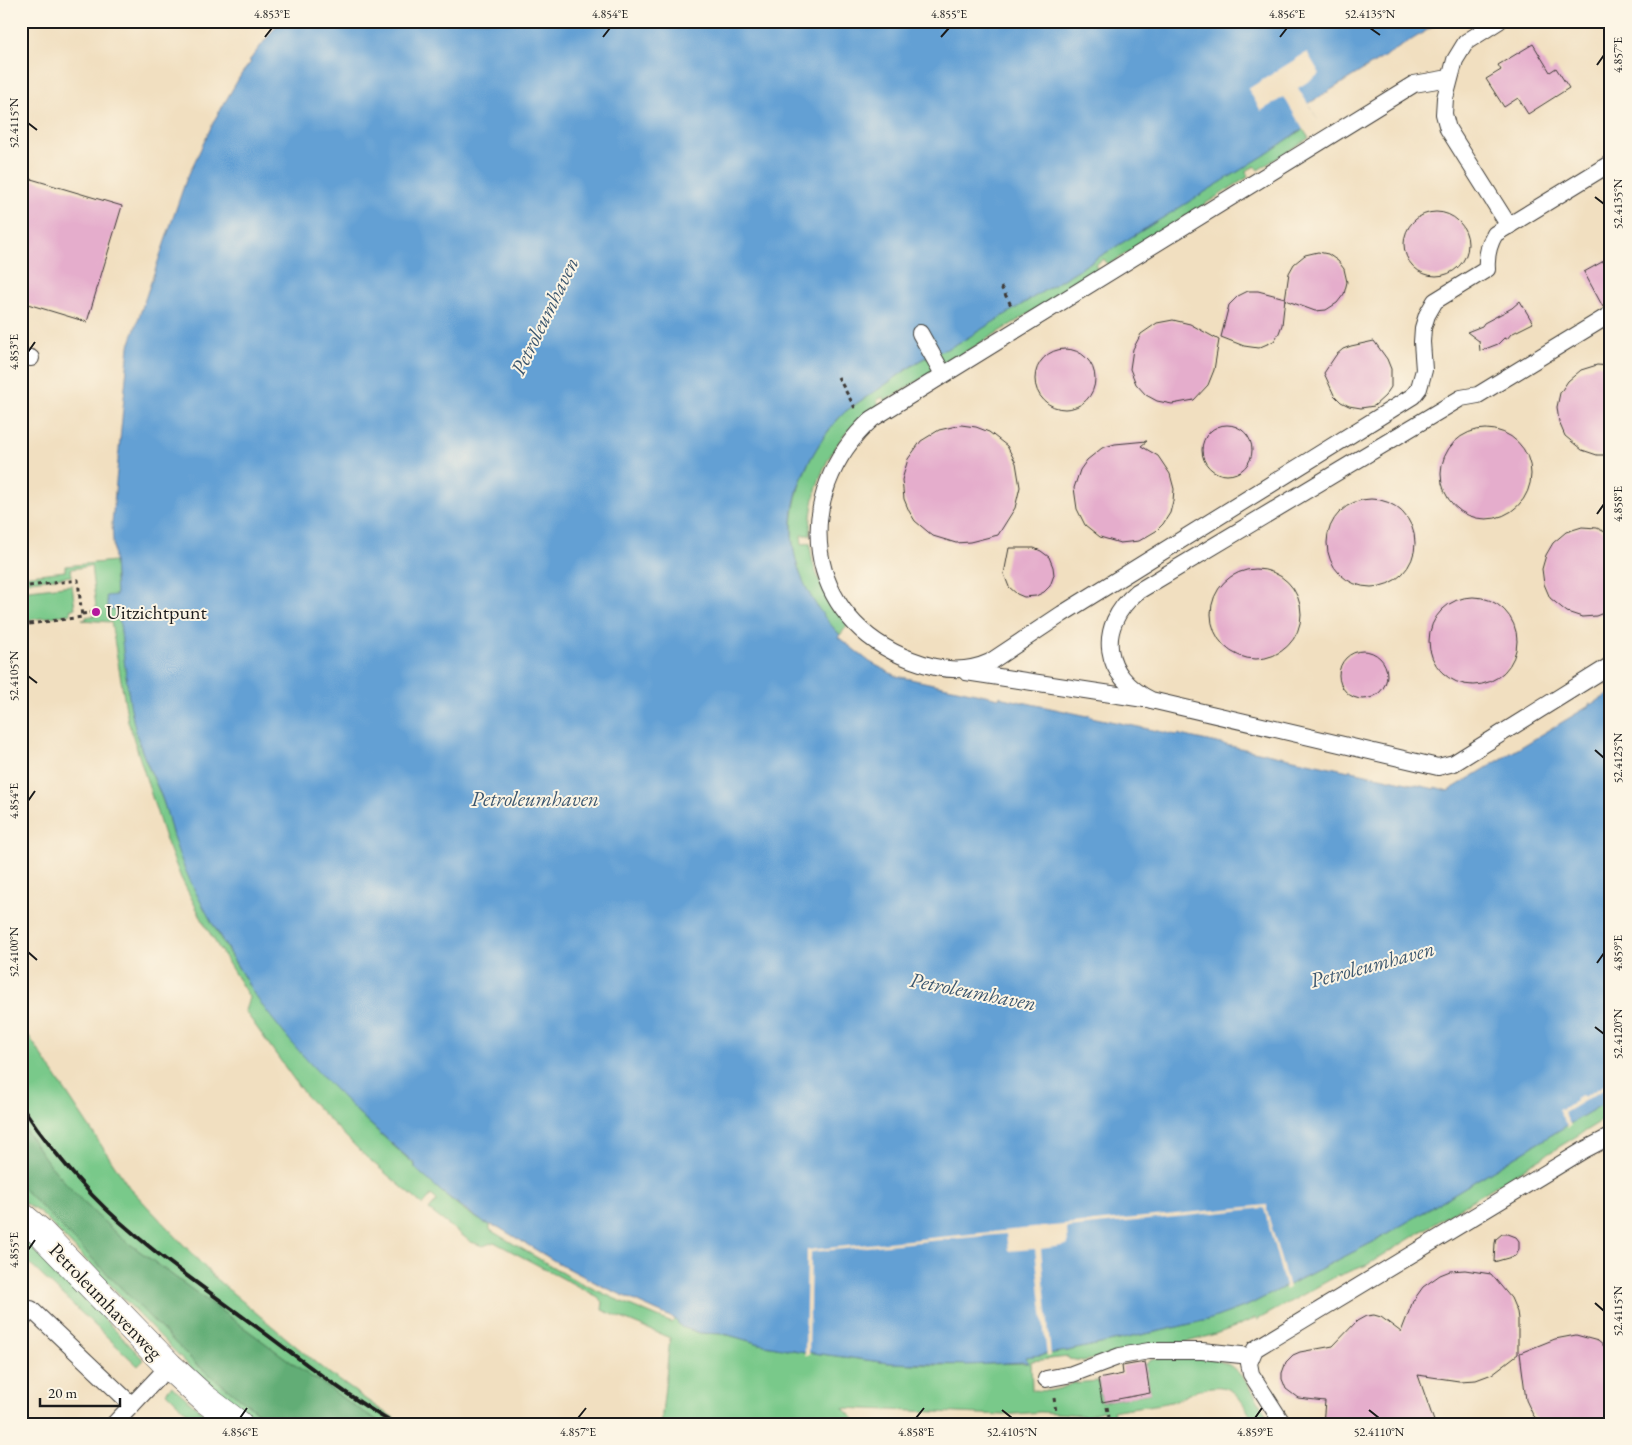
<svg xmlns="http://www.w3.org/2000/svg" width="1632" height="1445" font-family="'EB Garamond',serif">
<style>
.green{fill:#79c98a;stroke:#4a7253}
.forest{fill:#62ad76;stroke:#3f6449}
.water{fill:#63a0d4;stroke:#405e78}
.pier{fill:#f1dfc0}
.building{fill:#e5adcc}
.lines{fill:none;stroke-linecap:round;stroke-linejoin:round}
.lane-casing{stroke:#3c3935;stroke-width:18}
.street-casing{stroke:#3c3935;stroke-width:29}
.path{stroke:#3c3935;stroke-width:3;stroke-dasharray:4 4;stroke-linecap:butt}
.lane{stroke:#fff;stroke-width:16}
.street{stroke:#fff;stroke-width:28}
.rail{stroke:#1c1c1c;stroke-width:4}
.ticks{fill:none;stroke:#1c1c1c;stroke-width:2}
.poi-dot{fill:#b5179e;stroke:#fcf5e5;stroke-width:2}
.labels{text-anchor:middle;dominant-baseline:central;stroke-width:4;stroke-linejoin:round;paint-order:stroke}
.poi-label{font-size:20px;fill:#1c1c1c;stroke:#fcf5e5;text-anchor:start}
.street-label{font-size:20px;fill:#1c1c1c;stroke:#fcf5e5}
.water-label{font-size:21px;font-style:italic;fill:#3c576f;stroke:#fcf5e5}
.neatline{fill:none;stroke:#1c1c1c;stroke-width:2}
.ticks-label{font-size:12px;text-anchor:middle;fill:#1c1c1c}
</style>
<rect width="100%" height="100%" fill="#fcf5e5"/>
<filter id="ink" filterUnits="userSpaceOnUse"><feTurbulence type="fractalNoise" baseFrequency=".02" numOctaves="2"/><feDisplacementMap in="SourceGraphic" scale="10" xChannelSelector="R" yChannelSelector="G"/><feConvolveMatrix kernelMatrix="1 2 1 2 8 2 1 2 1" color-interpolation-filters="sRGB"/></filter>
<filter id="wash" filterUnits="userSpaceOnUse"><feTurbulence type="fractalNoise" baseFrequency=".0096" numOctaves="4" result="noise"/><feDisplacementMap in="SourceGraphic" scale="20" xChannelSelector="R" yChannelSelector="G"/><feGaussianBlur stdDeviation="1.12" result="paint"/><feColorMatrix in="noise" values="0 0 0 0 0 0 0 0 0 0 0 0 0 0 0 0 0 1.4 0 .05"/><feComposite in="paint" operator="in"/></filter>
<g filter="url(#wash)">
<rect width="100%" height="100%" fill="#f1dfc0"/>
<g class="green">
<path d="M1303,129L1309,138L1258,170L1255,166L1246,171L1248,177L1108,265L1104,259L1095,265L1099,271L888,399L885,401L883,397L877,400L879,405C834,432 810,483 810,535H801L802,544L810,543C812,578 829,598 848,625L840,635C826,620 812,604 804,585C776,524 801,456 846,411L921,360L964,340L1265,155Z"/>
<path d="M114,561L116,595L108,609H118C124,650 127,696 137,736C144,762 158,784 166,810C169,818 170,827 173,836C178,851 186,866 192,881C242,996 321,1083 415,1165V1168C436,1186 465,1215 490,1225V1230L575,1280L613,1298L672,1323L675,1319L681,1327L700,1333L725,1334L760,1344L798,1351L889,1363L937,1365L1028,1363L1026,1357L1067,1351L1169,1329L1211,1319L1249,1305L1379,1239L1611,1099V1115L1367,1265L1335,1277L1257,1320L1255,1318C1202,1344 1142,1351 1083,1361L1069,1359L1068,1357L1031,1361L1032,1390L1049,1391L1062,1388L1073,1383L1098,1381L1102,1402L1150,1393L1145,1365L1149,1360C1167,1357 1218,1355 1232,1367C1248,1379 1261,1407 1272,1424H1255C1239,1396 1233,1378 1196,1391C1188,1394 1180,1399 1171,1402C1155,1406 1131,1407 1113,1411L1115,1418L1105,1419L1103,1411L1086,1416L1070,1414L1040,1412L1004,1415L843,1408L859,1424H661L670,1338L602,1310L603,1302L598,1297L494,1242L483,1246L471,1242L429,1210L437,1200L431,1195L423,1205L364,1155L305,1095L245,1011L249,997L206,927L181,878L164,835L128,721L111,622L82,620H86V617L97,615L91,566L71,569L72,576L21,582V576L65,571V566Z"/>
<path d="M72,585L75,608L70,610L71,614L21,621V591Z"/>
<path d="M21,1024L129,1187L216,1279L322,1368L378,1408L404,1424H383L345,1400L318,1380L314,1379L119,1236L81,1200L49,1164L21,1124Z"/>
<path d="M21,1186L196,1364L273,1424H259L194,1371L50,1223L39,1212L21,1201Z"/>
<path d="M21,1233L144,1360L138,1366L21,1256Z"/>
<path d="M172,1386L216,1424H199L166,1392Z"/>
</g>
<path class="forest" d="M21,1124L49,1164L81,1200L119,1236L314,1379L318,1380L345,1400L383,1424H273L196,1364L21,1186Z"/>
<path class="water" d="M280,21H1442L1308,104L1317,119L1265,155L964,340C958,343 953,346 947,349C942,351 938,351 933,353C913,363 895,379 876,391C866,398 854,404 845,412C831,425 820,442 811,458C776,522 791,583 840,635L838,637L870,662L896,676L999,698L1000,696L1003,698L1088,716L1089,715L1091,717L1177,735L1180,734V735L1263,753L1266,752V753L1349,771L1350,769L1352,771L1435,789V787L1448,791L1589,706V704H1592L1611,693V1099L1379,1239L1249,1305L1211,1319L1169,1329L1067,1351L1026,1357L1028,1364L1025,1362L969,1365L889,1363L798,1351L760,1344L725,1334L700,1333L681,1327L675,1319L602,1286L558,1263L498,1227L484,1223L443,1193L420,1173L415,1168V1164C356,1113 299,1058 254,994C244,978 235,961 225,945C205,911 184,874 173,836C170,827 169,819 166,810C159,785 144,762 137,736C126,695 124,651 118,609L108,610L106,596L116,595L112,523L129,346L186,180L215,119L242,73L251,62L249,61Z"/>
<g class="pier">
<path d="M1307,52L1320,74L1298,88L1319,121L1304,131L1284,97L1261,111L1248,89Z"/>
<path d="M1611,1081V1085L1564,1113L1571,1126L1568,1128L1558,1110L1561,1109L1562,1110L1576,1101L1575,1099L1582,1095L1584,1097Z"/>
<path d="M1267,1205V1211L1289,1288L1286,1290L1264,1208L1067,1228L1068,1245L1041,1249L1051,1356L1047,1357L1035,1249L1008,1251L1006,1234L811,1252L809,1355H805L807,1250Z"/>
</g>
<g id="blocks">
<g class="building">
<path d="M1533,44L1550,72L1556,68L1569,88L1528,114L1518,98L1504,107L1486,79L1501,70L1498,65Z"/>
<path d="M21,176L122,206L87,322L21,302Z"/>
<circle cx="1436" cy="244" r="32"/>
<path d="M1318,252L1328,254L1338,261L1344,269L1347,282L1344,294L1337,303L1326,310L1315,311L1285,300L1289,273L1294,264L1305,255Z"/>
<path d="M1611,257V304L1603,307L1584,272Z"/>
<path d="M1248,291H1258L1285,298L1282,325L1279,333L1274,341L1258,348L1244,346L1221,337L1229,305L1238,296Z"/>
<path d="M1520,301L1533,323L1511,334L1507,339L1504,338L1498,344L1480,351L1479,341L1467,332L1482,326L1484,323L1512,308Z"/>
<path d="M1173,320L1190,324L1219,340L1214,370L1208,385L1194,400L1172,404L1157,401L1146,395L1136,384L1130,369L1133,349L1141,334L1157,323Z"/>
<path d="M1374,341L1387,359L1391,369V387L1385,396L1374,406L1361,408L1349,406L1341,402L1334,395L1324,373L1336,355L1343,349L1351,346Z"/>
<circle cx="1065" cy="379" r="30"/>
<path d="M1597,365L1611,366V455H1597L1582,450L1565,436L1559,422L1557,407L1560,393L1568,381L1581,370Z"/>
<path d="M961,425L976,427L989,432L1007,446L1016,463L1020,487L1015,508L998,535L970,542L956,543L933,536L915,521L909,511L904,499L902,480L908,459L921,441L939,430Z"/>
<circle cx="1227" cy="450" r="25"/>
<circle cx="1486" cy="474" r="45"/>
<path d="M1147,441L1141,446L1158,456L1170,474L1174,489L1173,501L1170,513L1163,524L1156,531L1139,541L1120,543L1100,537L1085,525L1077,509L1074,488L1080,470L1087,460L1102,448L1115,444Z"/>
<circle cx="1371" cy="543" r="44"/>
<path d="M1582,527L1597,528L1611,535V610L1596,616L1582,617L1567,612L1550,598L1544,584L1542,569L1546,555L1553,543L1566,532Z"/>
<path d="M1009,548H1034L1041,551L1049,557L1053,567L1054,575L1050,586L1044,592L1036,596L1024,597L1017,594L1009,587L1004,574Z"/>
<circle cx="1256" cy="614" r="45"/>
<circle cx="1473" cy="641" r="44"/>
<circle cx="1363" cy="675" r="24"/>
<path d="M1502,1234H1508L1516,1237L1519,1241V1249L1515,1256L1494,1262L1495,1243L1496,1239Z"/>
<path d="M1465,1270L1491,1274L1511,1298L1517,1312L1518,1319V1354L1492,1374L1476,1380L1459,1381L1418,1375L1435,1424H1323L1325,1401L1298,1398L1286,1389L1282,1379V1373L1286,1362L1293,1355L1300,1352L1333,1346L1357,1321L1366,1316L1374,1315L1381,1317L1401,1332L1413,1301L1423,1287L1440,1275L1450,1271Z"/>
<path d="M1576,1335L1598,1341L1611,1352V1424H1541L1533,1415L1526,1400L1520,1353L1555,1339Z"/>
<path d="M1145,1362L1150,1393L1102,1402L1098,1379L1123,1374L1122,1366Z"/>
</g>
</g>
</g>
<g filter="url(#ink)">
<use href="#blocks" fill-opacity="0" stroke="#3c3935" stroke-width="1"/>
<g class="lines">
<defs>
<g id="lane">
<path d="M1499,21L1466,42L1455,60L1445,98L1444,114L1448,129L1509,226"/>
<path d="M1449,78L1414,84L872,419C789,494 803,620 912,660C938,670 964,674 990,662L1062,614L1413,396L1419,388L1424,370L1422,342L1423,328L1427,315L1435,301L1487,269C1486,256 1488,246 1495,234L1611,163"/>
<path d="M1611,314L1478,395L1461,398L1137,592C1095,628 1103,676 1151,700L1438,767L1454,763L1611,665"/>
<path d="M920,333L943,374"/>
<path d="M21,357L31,358"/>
<path d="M966,672L1144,699"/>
<path d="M21,1322L31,1309L132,1405"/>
<path d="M1046,1379L1072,1374L1120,1356L1149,1351H1202L1251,1356"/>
<path d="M114,1424L169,1366"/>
<path d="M1283,1424L1251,1374L1249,1363L1255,1349L1584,1150L1611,1136"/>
</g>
<path id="street" d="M21,1216L39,1231L169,1366L205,1399L238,1424"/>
</defs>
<use href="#lane" class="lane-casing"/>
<use href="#street" class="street-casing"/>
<g class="path">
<path d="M1001,287L1012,307"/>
<path d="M838,377L855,408"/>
<path d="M21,587L78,580L82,617L21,625"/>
<path d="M82,614L96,612"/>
<path d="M1054,1398L1056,1412"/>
<path d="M1107,1407L1109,1417"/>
</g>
<use href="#lane" class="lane"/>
<use href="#street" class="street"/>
<path class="rail" d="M21,1105C42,1137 66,1167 92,1195C139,1244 203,1287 258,1328C302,1361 346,1395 394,1424"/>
</g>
</g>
<path class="ticks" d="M1370,28L1380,35M265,37L272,28M603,37L610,28M941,37L949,28M1280,37L1287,28M1597,65L1604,55M28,123L37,130M1595,197L1604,204M28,352L35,342M1597,514L1604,504M28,676L37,683M1595,750L1604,758M28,801L35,791M28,952L37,960M1597,963L1604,953M1595,1027L1604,1034M28,1250L35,1240M1595,1303L1604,1311M1002,1410L1012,1418M1369,1410L1379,1418M240,1418L247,1408M578,1418L586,1408M916,1418L924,1408M1255,1418L1262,1408"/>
<circle class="poi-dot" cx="96" cy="612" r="5"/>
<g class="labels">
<g class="poi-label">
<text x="106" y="612">Uitzichtpunt</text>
</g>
<g class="street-label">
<text transform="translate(106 1301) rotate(46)">Petroleumhavenweg</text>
</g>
<g class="water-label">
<text transform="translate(544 316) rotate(-64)">Petroleumhaven</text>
<text x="535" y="798">Petroleumhaven</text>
<text transform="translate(1372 964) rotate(-15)">Petroleumhaven</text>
<text transform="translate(973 991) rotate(11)">Petroleumhaven</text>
</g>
</g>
<rect width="1632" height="1445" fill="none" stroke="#fcf5e5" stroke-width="55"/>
<path d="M40 1398v8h80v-8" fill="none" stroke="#1c1c1c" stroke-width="2.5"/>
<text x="48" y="1398" font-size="15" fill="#1c1c1c" stroke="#fcf5e5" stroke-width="4" paint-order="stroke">20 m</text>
<rect x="28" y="28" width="1576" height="1390" class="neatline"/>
<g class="ticks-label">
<text x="272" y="18">4.853°E</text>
<text x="610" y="18">4.854°E</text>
<text x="949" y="18">4.855°E</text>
<text x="1287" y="18">4.856°E</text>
<text x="1370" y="18">52.4135°N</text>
<text transform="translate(1618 55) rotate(-90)" y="4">4.857°E</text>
<text transform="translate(14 123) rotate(-90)" y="4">52.4115°N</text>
<text transform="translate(1618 204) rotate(-90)" y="4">52.4135°N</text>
<text transform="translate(14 352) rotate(-90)" y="4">4.853°E</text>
<text transform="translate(1618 504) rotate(-90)" y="4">4.858°E</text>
<text transform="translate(14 676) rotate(-90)" y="4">52.4105°N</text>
<text transform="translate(1618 758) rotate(-90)" y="4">52.4125°N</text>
<text transform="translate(14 801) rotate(-90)" y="4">4.854°E</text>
<text transform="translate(14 952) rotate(-90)" y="4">52.4100°N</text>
<text transform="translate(1618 953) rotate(-90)" y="4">4.859°E</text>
<text transform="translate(1618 1034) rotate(-90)" y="4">52.4120°N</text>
<text transform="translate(14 1250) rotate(-90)" y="4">4.855°E</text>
<text transform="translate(1618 1311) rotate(-90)" y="4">52.4115°N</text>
<text x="240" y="1436">4.856°E</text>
<text x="578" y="1436">4.857°E</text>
<text x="916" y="1436">4.858°E</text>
<text x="1012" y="1436">52.4105°N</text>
<text x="1255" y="1436">4.859°E</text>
<text x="1379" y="1436">52.4110°N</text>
</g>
</svg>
